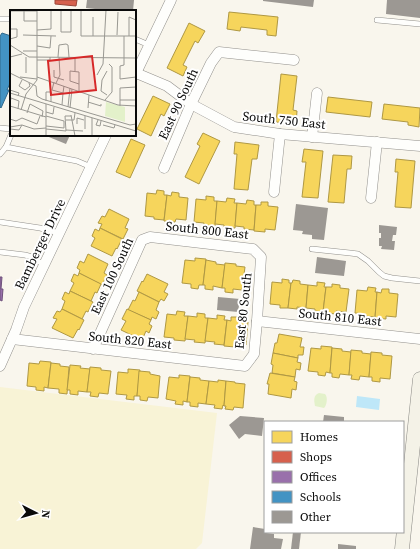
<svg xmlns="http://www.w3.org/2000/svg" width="420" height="549" font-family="'Source Serif 4',serif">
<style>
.farmland{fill:#f8f3d6}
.green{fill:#e3f1ca}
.water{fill:#bee7f8}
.homes{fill:#f6d55c;stroke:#af9843}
.shops{fill:#d6604d;stroke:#994639}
.offices{fill:#9970ab;stroke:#6e517b}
.schools{fill:#4393c3;stroke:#326a8c}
.building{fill:#9c9893}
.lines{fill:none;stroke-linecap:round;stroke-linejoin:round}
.lane-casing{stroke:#92908c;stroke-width:6}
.street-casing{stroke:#92908c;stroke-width:11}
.secondary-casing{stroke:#888783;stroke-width:15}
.lane{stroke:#fefefc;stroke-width:5}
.street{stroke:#fefefc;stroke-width:10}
.secondary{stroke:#f4f2e7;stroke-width:14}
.labels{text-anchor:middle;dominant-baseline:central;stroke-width:4;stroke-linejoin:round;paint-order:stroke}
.street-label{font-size:13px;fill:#0a0a0a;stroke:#fff}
.inset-road{fill:none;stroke:#999892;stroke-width:1}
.view{fill:#d62828;fill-opacity:0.15;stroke:#d62828;stroke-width:2}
.inset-edge{fill:none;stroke:#0a0a0a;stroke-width:2}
</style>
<rect width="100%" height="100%" fill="#f9f6ed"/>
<path class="farmland" d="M0,387L217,413L202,543L196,549H0Z"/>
<path class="green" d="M319,393L325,394C328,397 327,405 324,408L315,406C314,401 313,395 319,393Z"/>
<path class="water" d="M357,396L380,399L379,410L356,407Z"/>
<g class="homes">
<path d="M229,12L278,17L276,36L267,35V30L241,27L240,31L227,29Z"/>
<path d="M189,23L205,31L198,43L195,41L183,65L187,67L183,76L167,68Z"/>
<path d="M281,74L297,76L293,110L297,111L296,124L276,122Z"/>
<path d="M153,96L170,104L164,116L161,114L151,136L137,129Z"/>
<path d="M328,97L372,102L370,117L326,112Z"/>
<path d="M384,104L420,108L419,127L408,125V122L382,119Z"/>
<path d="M203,133L220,141L199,184L185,177L200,146L197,144Z"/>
<path d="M131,139L145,145L130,178L116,172Z"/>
<path d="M235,142L259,145L257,159H252L248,190L234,189L237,154H234Z"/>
<path d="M304,149L323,151L318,198L302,197L306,162H302Z"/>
<path d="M333,155L352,156L351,169H347L344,203L328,202Z"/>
<path d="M396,159L415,161L411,208L395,207L398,172H395Z"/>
<path d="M157,190L164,191V195H167L164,220L154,219V217L145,216L147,193L156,194Z"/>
<path d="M172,192L179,193V197L188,198L186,220L176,219L175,222L164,221L167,195L171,196Z"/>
<path d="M206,196L214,197V201H217L215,226L204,225V223L194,222L196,199L206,200Z"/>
<path d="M227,198L235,199L234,203H237L235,228L224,227V225L215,224L217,201L226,202Z"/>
<path d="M247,200L254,201V205H256L254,230L244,229V227L235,226L237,203L246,204Z"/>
<path d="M261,202H268V206L278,207L275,230L265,229V232L254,231L256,205H261Z"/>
<path d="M109,209L129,219L125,228L128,229L123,239L100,228L102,224L98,223L102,216L105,217Z"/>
<path d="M100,228L122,239L117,249L116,248L112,256L91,246L95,238L92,236L95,229L99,231Z"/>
<path d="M88,254L108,264L104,273L107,275L102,285L79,273L80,270L77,268L80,261L84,263Z"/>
<path d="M195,258L206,259L203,285H199L198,289L191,288V284L182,283L185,260L195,261Z"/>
<path d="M206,260L216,262V264L225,265L222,288L213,286V290L205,289V285H203Z"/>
<path d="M225,263L236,264V266L245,267L242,290L233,289V293L225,292V288H222Z"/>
<path d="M79,273L101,284L97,293L95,292L91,301L70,291L74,283L71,281L74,274L78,276Z"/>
<path d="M147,274L168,284L164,292L168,294L164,301L161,299L159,302L137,291L142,281L143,282Z"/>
<path d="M282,279L289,280V283H291L288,308H280V305L270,304L272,282L282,283Z"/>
<path d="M293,280L300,281V284L308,285L306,308L297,307V309L288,308L291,283H292Z"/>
<path d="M317,282L325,283L324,287H326L323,312L315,311V309L306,308L308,285L317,286Z"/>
<path d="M332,284L340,285V288L349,289L346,312L336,311V314L325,313V312H323L326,287H332Z"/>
<path d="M368,287L376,288L375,292H377L375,317L364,316L365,314L355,313L357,290L367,291Z"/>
<path d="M382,289H389V293L398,294L396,317L386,316V319L375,318L377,292L381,293Z"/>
<path d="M70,291L93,302L88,312L86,311L82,319L62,309L65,301L62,299L65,292L69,294Z"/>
<path d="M139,292L159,302L156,310L159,312L156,319L152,317L151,320L128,310L133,300L135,301Z"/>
<path d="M62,309L84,320L79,330L78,329L73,338L52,328L57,319L53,318L57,311L60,312Z"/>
<path d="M127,309L151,320L149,324L152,326L149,333L146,331L142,340L121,330L126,321L122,319Z"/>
<path d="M177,311L185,312L184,316H188L185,341L174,340V338L164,337L167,314L176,315Z"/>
<path d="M197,313L205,314V318H208L205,343L194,342L195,340L185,339L188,316L197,317Z"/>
<path d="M217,315L225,316L224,320H227L224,345L214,344L215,342L205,341L208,318L217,319Z"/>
<path d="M231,317H239L238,321L248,322L246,345L236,344L235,347L224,346L227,320L231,321Z"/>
<path d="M279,334L302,338L300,347H304L303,355H298V358L273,353L275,343H277Z"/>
<path d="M321,346L332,347L330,373L326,372L325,376L318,375V372L308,371L311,348L321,349Z"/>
<path d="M332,348L342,349V351L351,352L349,375L340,374L339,378L332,377V373H330Z"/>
<path d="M351,350L362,351V353L371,354L369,377L360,376L359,380L351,379L352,375H349Z"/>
<path d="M371,352L382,353V355L392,356L390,379L380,378V382L372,381V377H369Z"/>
<path d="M273,353L298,358L297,362L301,363L300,370L296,369L295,377L272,373L273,365L271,364Z"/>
<path d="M40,361L51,362L48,388L44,387V391L36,390V387L27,386L29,363L39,364Z"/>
<path d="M51,363L60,364V366L69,367L67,394L59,393V389L48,388Z"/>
<path d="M70,365L81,366L80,368L90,369L87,392L78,391V395L70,394V390H67Z"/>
<path d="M90,367L101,368V370L111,371L108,394L99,393L98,397L90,396L91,392H87Z"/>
<path d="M128,369L140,370L137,396H134V400L126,399L127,395L116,394L118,372L128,373Z"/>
<path d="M139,371L150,372V374L160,376L158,398L148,397L147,401L140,400V396H137Z"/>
<path d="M270,373L295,377L294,381L297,382L296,390L292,389L291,398L268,394L269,384H267Z"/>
<path d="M179,375L190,376L187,402L183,401V405L175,404L176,401L166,399L169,377L179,378Z"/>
<path d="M190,377L200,378V380L209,381L206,404L198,403V407L190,406V402H187Z"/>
<path d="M218,380L226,381L224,406L223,405L222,409L214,408L215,405L206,404L209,381L218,382Z"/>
<path d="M226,381L235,382V383L245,384L243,408L234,407L233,410L225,409L226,406H224Z"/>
</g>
<path class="shops" d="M55,0H77L76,6L55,4Z"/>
<path class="offices" d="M0,277H2L1,289H3L2,301L0,300Z"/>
<path class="schools" d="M2,33L11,36V81L7,90H9L1,108L0,107V36Z"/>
<g class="building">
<path d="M87,0H134L133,11H113L86,8Z"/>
<path d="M263,0H314L313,7L263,1Z"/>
<path d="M387,0H420V18L386,14Z"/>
<path d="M44,135H70L66,144Z"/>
<path d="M296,204L328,208L324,240L312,239V235L302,234L303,231L293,230Z"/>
<path d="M379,225L397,227L396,235H393L392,241H395L394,250L381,249L382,246H379V238H381V233H379Z"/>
<path d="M317,257L346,261L344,276L315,273Z"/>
<path d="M218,297L240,299L238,312L217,310Z"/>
<path d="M324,415L344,417V422H323Z"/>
<path d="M240,416L264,418L262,436L245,434L239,439L229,425Z"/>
<path d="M253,527L265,529V532H266V533L274,534V538L283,539L281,549H250Z"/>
<path d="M293,532H301L299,549H291Z"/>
<path d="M338,544L356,546V549H338Z"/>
</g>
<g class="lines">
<defs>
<g id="lane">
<path d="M0,19H11"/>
<path d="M377,20L420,24"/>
<path d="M135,39L149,45"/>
<path d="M0,128L11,129"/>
<path d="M11,135L6,147L77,161L91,167"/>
<path d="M0,154L6,147"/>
<path d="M0,222L40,228L59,233"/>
<path d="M312,249L350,253L358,254L368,261L379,272L384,276L392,278L420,281"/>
<path d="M0,252L25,255L32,257L44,265"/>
</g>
<g id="street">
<path d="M136,73L167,86L191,104L234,127L280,134L420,146"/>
<path d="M135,75L171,0"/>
<path d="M312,137L317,93"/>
<path d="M164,168L191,104L211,63L219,52L294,60"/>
<path d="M274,192L280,134"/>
<path d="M371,198L377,142"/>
<path d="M257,321L420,339"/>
<path d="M12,339L245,366L254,354L257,321L261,257L253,249L150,237L142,240L93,349"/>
<path d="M0,366L16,330L24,307L106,135"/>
</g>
<path id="secondary" d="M402,549L420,379"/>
</defs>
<use href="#lane" class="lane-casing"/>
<use href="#street" class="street-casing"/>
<use href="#secondary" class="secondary-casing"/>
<use href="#lane" class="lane"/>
<use href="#street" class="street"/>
<use href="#secondary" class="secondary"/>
</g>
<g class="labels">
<g class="street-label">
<text transform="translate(178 104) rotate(-65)">East 90 South</text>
<text transform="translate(284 120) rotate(6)">South 750 East</text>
<text transform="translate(207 230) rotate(6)">South 800 East</text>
<text transform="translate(40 244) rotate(-64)">Bamberger Drive</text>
<text transform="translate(112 276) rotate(-65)">East 100 South</text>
<text transform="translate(243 311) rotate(-84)">East 80 South</text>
<text transform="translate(340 317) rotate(6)">South 810 East</text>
<text transform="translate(130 340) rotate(6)">South 820 East</text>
</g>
</g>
<g transform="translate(10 10)">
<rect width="126" height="126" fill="#f9f6ed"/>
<path d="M96,92L115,97V112L95,106Z" fill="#e3f1ca"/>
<path class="inset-road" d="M51,0V22H61V0M71,0V26H126M0,1H27M14,1V11H27M0,19H7V27L0,29M27,20L41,19V0M13,25L46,26M107,25L108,2M83,26V7M119,26V7L126,10M0,35L19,47L126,48M27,36L40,38L41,26M13,41H27M0,47L12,44M48,47L49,35L56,34L58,35L59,47M114,48V55L110,56V69L126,67M114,48V26M27,50H40V47M44,60V67L54,70M65,61V47M97,61L92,70L91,81L97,85M0,63L26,76L27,86L32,89L120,115L126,114M16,63V47M87,65L93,54L96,0M10,67L27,69M27,67L108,95L126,96M12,70L9,76L15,80L20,76L19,73M44,72L42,80L53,83L54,76M46,73L50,65L49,47M0,80L9,83L8,86M69,81V62L60,61V71L69,74M0,83L126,121M95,90L102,82V57L99,54M110,90H126M36,91V82H41V92M78,92L91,96V94M0,93L1,88L9,91L8,99M52,95L53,83M0,96L36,107M110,96V78L126,77M58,97L60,78M60,98L62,79M78,98L79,85M11,100L16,84L27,70V0M36,102L43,104L44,97M17,103L20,94L33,101L32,107M61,105L65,126M0,109L6,111L12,108L27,114L30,106M56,110H64L65,103M88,110L86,115L90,116L91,111M67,114V108L74,110M93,115L104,118L105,115M36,116L54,118V111L36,106M0,117L12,115M0,119L9,120L12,115L24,119L36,118M36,119L56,121L55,106H61M75,119V106M56,120L73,121M36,126V94M82,126V108"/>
<path class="view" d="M82,46L86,80L41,85L38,51Z"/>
<rect width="126" height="126" class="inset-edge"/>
</g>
<rect x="264" y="421" width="140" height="112" fill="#ffffff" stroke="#9d9d9d"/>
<rect x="272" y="431" width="20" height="12" fill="#f6d55c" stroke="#9d9d9d"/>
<text x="300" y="441" font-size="12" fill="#0a0a0a">Homes</text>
<rect x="272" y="451" width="20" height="12" fill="#d6604d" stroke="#9d9d9d"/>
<text x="300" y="461" font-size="12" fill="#0a0a0a">Shops</text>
<rect x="272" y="471" width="20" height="12" fill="#9970ab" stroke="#9d9d9d"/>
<text x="300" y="481" font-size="12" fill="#0a0a0a">Offices</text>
<rect x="272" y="491" width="20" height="12" fill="#4393c3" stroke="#9d9d9d"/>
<text x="300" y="501" font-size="12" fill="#0a0a0a">Schools</text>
<rect x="272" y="511" width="20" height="12" fill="#9c9893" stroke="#9d9d9d"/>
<text x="300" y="521" font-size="12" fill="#0a0a0a">Other</text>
<g transform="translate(36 513) rotate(96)" stroke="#ffffff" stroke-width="3" paint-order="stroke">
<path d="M0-3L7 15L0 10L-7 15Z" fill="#0a0a0a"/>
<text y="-6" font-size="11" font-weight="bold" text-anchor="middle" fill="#0a0a0a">N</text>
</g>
</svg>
